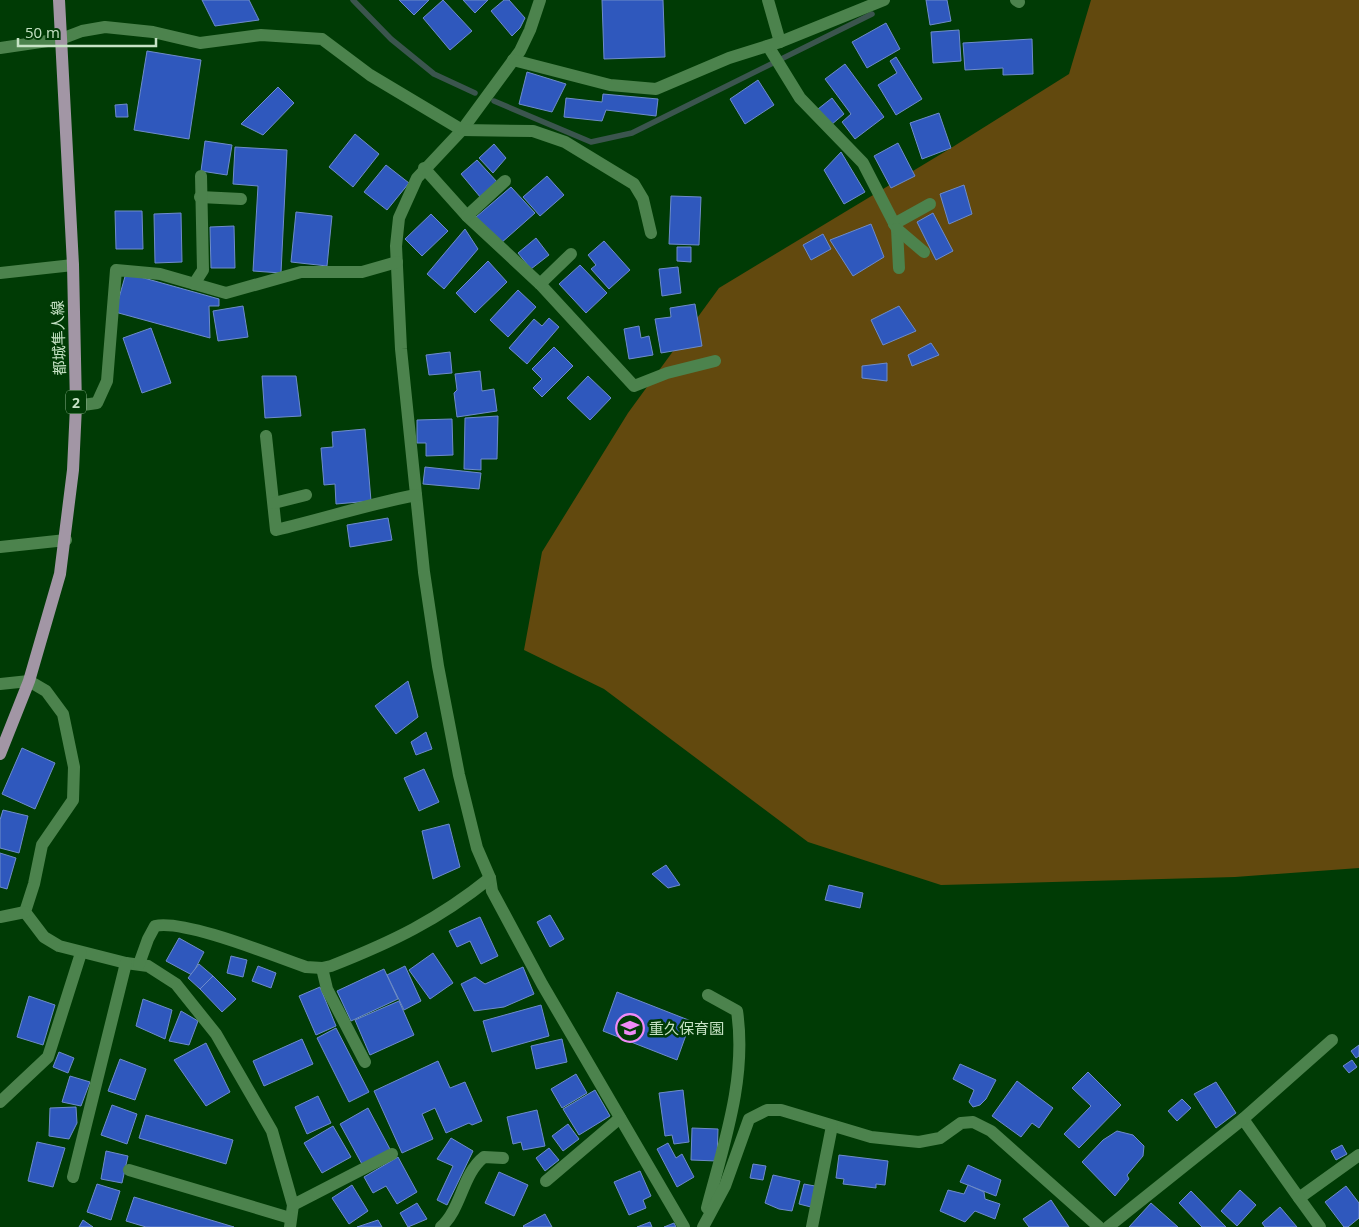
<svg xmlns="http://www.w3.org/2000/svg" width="1359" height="1227" font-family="'Open Sans','Noto Sans JP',sans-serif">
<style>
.green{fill:#62490e}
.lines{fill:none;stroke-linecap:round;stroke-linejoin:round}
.stream{stroke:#3b554e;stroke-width:5.5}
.building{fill:#2f58bd;stroke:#6e8cca}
.minor{stroke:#4c834d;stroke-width:12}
.major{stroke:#a296a5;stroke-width:12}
.labels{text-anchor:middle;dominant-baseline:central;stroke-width:5;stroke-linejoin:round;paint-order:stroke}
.shield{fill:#003b05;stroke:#8ab08b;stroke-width:1}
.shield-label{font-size:14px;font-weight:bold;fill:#c5e2c4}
.street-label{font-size:15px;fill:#c5e2c4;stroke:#003b05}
.poi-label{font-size:15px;fill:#c5e2c4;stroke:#003b05;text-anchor:start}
</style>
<rect width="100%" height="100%" fill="#003b05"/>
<path class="green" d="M1091,0H1359V868L1235,877L941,885L808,842L604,689L524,650L542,552L628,413L719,288L951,148L1069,74Z"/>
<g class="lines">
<g class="stream">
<path d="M353,0L391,39L434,74L475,93"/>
<path d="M494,101L591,142L632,133L872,14"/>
</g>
</g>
<g class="building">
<path d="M202,0H249L259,20L215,26Z"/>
<path d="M399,0H429L414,15Z"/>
<path d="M443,0L472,31L450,50L423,18Z"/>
<path d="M463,0H488L475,13Z"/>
<path d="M504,0H509L525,18L520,28L512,36L491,11Z"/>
<path d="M602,0H663L665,57L604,59Z"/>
<path d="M926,0H947L951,21L930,25Z"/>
<path d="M886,23L900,49L867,68L852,42Z"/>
<path d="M959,30L961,61L933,63L931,32Z"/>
<path d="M1032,39L1033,74L1003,75V68L965,70L963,43Z"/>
<path d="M147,51L201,60L189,139L134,130Z"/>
<path d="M896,57L922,99L896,115L878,85L897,73L890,61Z"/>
<path d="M845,64L884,117L855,139L842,122L851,114L825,79Z"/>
<path d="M527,72L566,84L552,112L519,104Z"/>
<path d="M758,80L774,105L745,124L730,99Z"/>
<path d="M278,87L294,103L263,135L241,124Z"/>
<path d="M603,94L658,99L656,116L606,110L602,121L564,117L566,98L602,102Z"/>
<path d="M832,98L844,114L831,125L818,109Z"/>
<path d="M127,104L128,117H116L115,105Z"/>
<path d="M939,113L951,148L922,159L910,123Z"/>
<path d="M355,134L379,154L353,187L329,167Z"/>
<path d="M205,141L232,145L227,175L201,171Z"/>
<path d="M898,143L915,176L891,188L874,156Z"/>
<path d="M494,144L506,158L493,173L479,158Z"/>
<path d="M235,147L287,150L281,273L253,271L258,186L233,184Z"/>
<path d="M841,152L865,192L844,204L824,170Z"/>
<path d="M477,160L498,183L481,198L461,174Z"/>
<path d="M386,165L409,183L387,210L364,192Z"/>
<path d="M547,176L564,195L540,216L523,197Z"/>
<path d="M964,185L972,214L949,224L940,194Z"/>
<path d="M511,187L535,213L500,244L476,217Z"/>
<path d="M671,196L701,197L699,245L669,244Z"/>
<path d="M115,211H142L143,249H116Z"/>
<path d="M296,212L332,216L327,266L291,262Z"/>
<path d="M181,213L182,262L155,263L154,214Z"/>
<path d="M933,213L953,251L936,260L917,222Z"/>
<path d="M431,214L448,231L422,256L405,239Z"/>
<path d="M871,224L884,257L853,276L830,240Z"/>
<path d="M234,226L235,268H211L210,227Z"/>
<path d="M465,229L478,249L444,289L427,274Z"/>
<path d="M823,234L831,249L811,260L803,245Z"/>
<path d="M536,238L549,255L531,269L518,253Z"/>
<path d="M604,241L630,270L609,289L591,269L596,265L588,255Z"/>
<path d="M677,247H691V262L677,261Z"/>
<path d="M488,261L507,282L475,313L456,293Z"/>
<path d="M580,265L607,293L586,313L559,284Z"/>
<path d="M678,267L681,293L662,296L659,269Z"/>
<path d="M126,273L219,299V306H209L210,338L115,312Z"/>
<path d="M518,290L536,307L508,337L490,320Z"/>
<path d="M695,304L702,346L661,353L655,319L671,317L670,308Z"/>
<path d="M243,306L248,337L218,341L213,311Z"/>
<path d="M899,306L916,331L883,345L871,320Z"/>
<path d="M549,318L559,327L527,364L509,348L534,319L542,326Z"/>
<path d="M639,326L641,338L649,336L653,355L629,359L624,329Z"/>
<path d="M151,328L171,383L142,393L123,338Z"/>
<path d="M931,343L939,355L912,366L908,355Z"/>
<path d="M554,347L573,366L542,397L533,388L542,379L532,369Z"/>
<path d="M450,352L452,373L429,375L426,355Z"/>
<path d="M887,363V381L862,378V366Z"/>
<path d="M480,371L482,391L494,389L497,411L457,417L454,393L457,390L455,374Z"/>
<path d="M262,376H296L301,416L265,418Z"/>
<path d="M588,376L611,398L590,420L567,398Z"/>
<path d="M498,416L497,459H481V470L464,469L465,418Z"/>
<path d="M452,419L453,455L426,456V443H417V420Z"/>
<path d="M365,429L371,501L336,504L335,484L324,485L321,448L333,447L332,432Z"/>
<path d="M425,467L481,473L479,489L423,484Z"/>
<path d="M388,518L392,540L350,547L347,525Z"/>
<path d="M408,681L418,717L396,734L375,706Z"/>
<path d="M426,732L432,749L416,755L411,742Z"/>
<path d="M22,748L55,763L35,809L2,794Z"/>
<path d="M424,769L439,802L419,811L404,778Z"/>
<path d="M3,810L28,816L19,853L0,848V820Z"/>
<path d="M449,824L460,867L433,879L422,831Z"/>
<path d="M0,853L16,858L7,889L0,887Z"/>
<path d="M666,865L680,885L668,888L652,874Z"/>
<path d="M829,885L863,893L860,908L825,900Z"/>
<path d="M550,915L564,939L550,947L537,922Z"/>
<path d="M480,917L498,956L481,964L470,941L457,947L449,931Z"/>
<path d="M179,938L204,952L192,975L166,961Z"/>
<path d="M433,953L453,983L430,999L409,970Z"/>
<path d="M231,956L247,960L243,977L227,973Z"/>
<path d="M199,964L213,976L200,989L188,978Z"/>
<path d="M258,966L276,973L271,988L252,981Z"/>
<path d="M405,966L421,1001L404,1010L387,975Z"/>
<path d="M523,967L534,994L504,1007L474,1011L461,984L475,977L485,984Z"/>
<path d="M384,969L398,999L351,1021L337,991Z"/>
<path d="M213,976L236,999L222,1012L200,989Z"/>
<path d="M320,987L336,1026L316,1035L299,996Z"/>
<path d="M617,992L691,1021L677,1060L603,1031Z"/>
<path d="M29,996L55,1005L43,1045L17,1037Z"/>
<path d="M143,999L172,1010L165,1039L136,1026Z"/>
<path d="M399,1001L414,1035L370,1055L355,1020Z"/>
<path d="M541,1005L549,1036L492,1052L483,1021Z"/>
<path d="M181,1011L198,1021L189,1045L169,1041Z"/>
<path d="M336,1028L369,1092L349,1102L317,1038Z"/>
<path d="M302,1039L313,1064L264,1086L253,1061Z"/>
<path d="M562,1039L567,1062L536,1069L531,1046Z"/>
<path d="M206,1043L230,1092L206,1106L174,1060Z"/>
<path d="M1359,1045V1056L1356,1058L1351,1051Z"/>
<path d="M59,1052L74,1058L68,1073L53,1067Z"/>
<path d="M120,1059L146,1069L135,1100L108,1091Z"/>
<path d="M1352,1060L1357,1067L1349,1073L1343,1066Z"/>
<path d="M438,1061L450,1088L465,1082L482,1121L472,1125L469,1123L446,1133L435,1108L422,1114L433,1139L402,1153L374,1091Z"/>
<path d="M960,1064L996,1080L986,1099L980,1105L973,1107L969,1102L974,1090L953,1079Z"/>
<path d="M1088,1072L1121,1105L1079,1148L1064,1134L1091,1106L1072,1088Z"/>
<path d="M576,1074L587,1093L562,1108L551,1089Z"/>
<path d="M70,1076L90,1082L81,1106L62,1102Z"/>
<path d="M1017,1081L1053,1108L1039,1128L1032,1123L1021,1137L992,1116Z"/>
<path d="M1216,1082L1236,1113L1216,1128L1194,1094Z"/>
<path d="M595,1090L610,1116L579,1135L563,1109Z"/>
<path d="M683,1090L689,1142L674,1144L672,1135L665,1136L659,1093Z"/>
<path d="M318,1096L331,1123L307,1134L295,1107Z"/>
<path d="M1182,1099L1191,1108L1177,1121L1168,1111Z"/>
<path d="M112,1105L137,1114L127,1144L101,1135Z"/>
<path d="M76,1107L77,1123L69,1139L49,1136L50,1108Z"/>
<path d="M368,1108L391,1151L363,1166L340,1124Z"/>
<path d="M537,1110L545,1146L523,1150L521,1142L513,1144L507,1117Z"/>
<path d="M146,1115L233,1140L226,1164L139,1138Z"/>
<path d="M568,1124L579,1139L563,1151L552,1136Z"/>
<path d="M333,1126L351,1157L322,1173L304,1143Z"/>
<path d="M692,1128L718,1129L717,1161L691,1160Z"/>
<path d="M1117,1131L1133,1135L1144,1146L1143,1156L1127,1175L1129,1179L1115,1196L1082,1162L1103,1140Z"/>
<path d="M451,1138L473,1151L447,1205L437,1200L453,1166L437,1159Z"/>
<path d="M37,1142L65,1148L53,1187L28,1181Z"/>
<path d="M668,1143L676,1158L682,1154L694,1177L677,1187L657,1149Z"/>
<path d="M1342,1145L1347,1154L1336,1160L1331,1151Z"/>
<path d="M549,1148L559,1160L545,1171L536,1158Z"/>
<path d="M106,1151L128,1156L122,1183L101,1179Z"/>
<path d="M839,1155L888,1161L885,1185L876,1184V1188L843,1184L844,1179L836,1178Z"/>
<path d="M398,1157L417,1192L397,1204L386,1186L373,1193L364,1177Z"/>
<path d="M753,1164L766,1166L763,1180L750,1178Z"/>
<path d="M968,1165L1001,1180L996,1196L960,1182Z"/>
<path d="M640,1171L651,1196L643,1200L646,1208L629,1215L614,1182Z"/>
<path d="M499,1172L528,1185L514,1216L485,1203Z"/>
<path d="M773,1175L800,1181L792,1211L779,1209L765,1203Z"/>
<path d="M97,1184L120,1191L111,1220L87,1212Z"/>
<path d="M804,1184L815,1186L811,1207L799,1204Z"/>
<path d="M352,1185L368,1211L349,1224L332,1198Z"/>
<path d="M968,1185L984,1192L985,1199L1000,1204L995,1219L975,1211L965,1222L940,1211L948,1190L964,1194Z"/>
<path d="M1346,1186L1359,1203V1218L1348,1227H1344L1325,1202Z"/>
<path d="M1240,1190L1256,1205L1237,1226L1221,1211Z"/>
<path d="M1191,1191L1226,1227H1202L1179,1203Z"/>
<path d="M134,1197L234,1227H146L126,1221Z"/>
<path d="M1051,1200L1069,1227H1029L1023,1219Z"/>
<path d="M417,1203L427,1219L408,1227L400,1213Z"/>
<path d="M1151,1203L1178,1227H1129Z"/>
<path d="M1280,1207L1297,1227H1265L1262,1223Z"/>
<path d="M545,1214L552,1227H524L523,1226Z"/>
<path d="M83,1220L93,1227H79Z"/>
<path d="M378,1220L382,1227H357Z"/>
<path d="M650,1222L652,1227H637Z"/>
<path d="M674,1223L676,1227H664Z"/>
</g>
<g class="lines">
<g class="minor">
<path d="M540,0L530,30L520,51L462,130L417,178L399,218L396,246L401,349L424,572L438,666L459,775L477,848L490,878L492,891L542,984L684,1227"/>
<path d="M768,0L780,42"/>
<path d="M1016,0L1019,2"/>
<path d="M768,46L800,98L863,163L897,229L899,268"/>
<path d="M0,48L61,39L82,31L105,27L153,32L200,43L261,35L322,39L370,75L462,130L533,131L565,142L634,184L643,199L651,233"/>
<path d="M513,60L610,85L656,89L729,58L780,42L884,0"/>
<path d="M424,168L467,216L540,284L634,386L667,373L715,361"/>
<path d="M200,197L241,199"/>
<path d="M467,216L505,181"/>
<path d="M894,224L930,204"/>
<path d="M897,229L924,252"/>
<path d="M0,273L73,265"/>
<path d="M194,284L203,270L201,176"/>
<path d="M540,284L571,254"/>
<path d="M76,406L97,403L107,381L116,270L160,274L226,293L301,272H362L397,262"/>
<path d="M266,436L276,530C323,519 369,504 416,495"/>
<path d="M274,503L306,495"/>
<path d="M0,547L66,540"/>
<path d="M0,684L29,681L46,691L63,714L74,767L73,800L42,845L34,884L25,912L44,937L59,946L126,963L148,966L176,984L216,1034L272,1131L293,1205L290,1227"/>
<path d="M0,917L25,912"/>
<path d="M139,964L148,939L155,926C184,919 274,956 306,967L322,968L331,966C392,942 438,920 490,878"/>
<path d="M322,968L327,989L365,1062"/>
<path d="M0,1102L48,1057L81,953"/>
<path d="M1243,1119L1299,1198L1359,1155"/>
<path d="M129,1170L290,1218"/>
<path d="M73,1177L126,963"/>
<path d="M546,1181L620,1118"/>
<path d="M1299,1198L1320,1227"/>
<path d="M293,1205L392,1154"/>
<path d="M707,1208C724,1143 747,1078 737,1011L708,995"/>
<path d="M441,1227C462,1208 462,1174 484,1157L503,1158"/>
<path d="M703,1227L725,1186L749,1119L767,1110H781L871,1137L899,1140L919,1142L940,1138L961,1123L973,1122L991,1131L1099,1227"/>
<path d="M812,1227L832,1126"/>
<path d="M1108,1227L1243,1119L1332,1040"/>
</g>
<path class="major" d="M0,754L29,681L60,574L73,470L76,406L73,265L59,0"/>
</g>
<defs>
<symbol id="school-ring" viewBox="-11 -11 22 22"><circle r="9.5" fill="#003b05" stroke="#ef8bf7" stroke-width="1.5"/><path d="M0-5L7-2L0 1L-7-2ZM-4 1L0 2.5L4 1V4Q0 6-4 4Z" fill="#ef8bf7"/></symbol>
</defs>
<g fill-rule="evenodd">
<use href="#school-ring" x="614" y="1012" width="32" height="32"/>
</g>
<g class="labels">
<rect class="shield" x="66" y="390.5" width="20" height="23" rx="4"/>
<g class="shield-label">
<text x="76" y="402">2</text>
</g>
<g class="street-label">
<text transform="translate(58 338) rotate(-92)">都城隼人線</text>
</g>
<g class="poi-label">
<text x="649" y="1028">重久保育園</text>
</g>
</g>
<path d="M18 38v8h138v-8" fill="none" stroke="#c5e2c4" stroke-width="2.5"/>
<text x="25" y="38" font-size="15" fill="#c5e2c4" stroke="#003b05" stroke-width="4" paint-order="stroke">50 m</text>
</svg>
